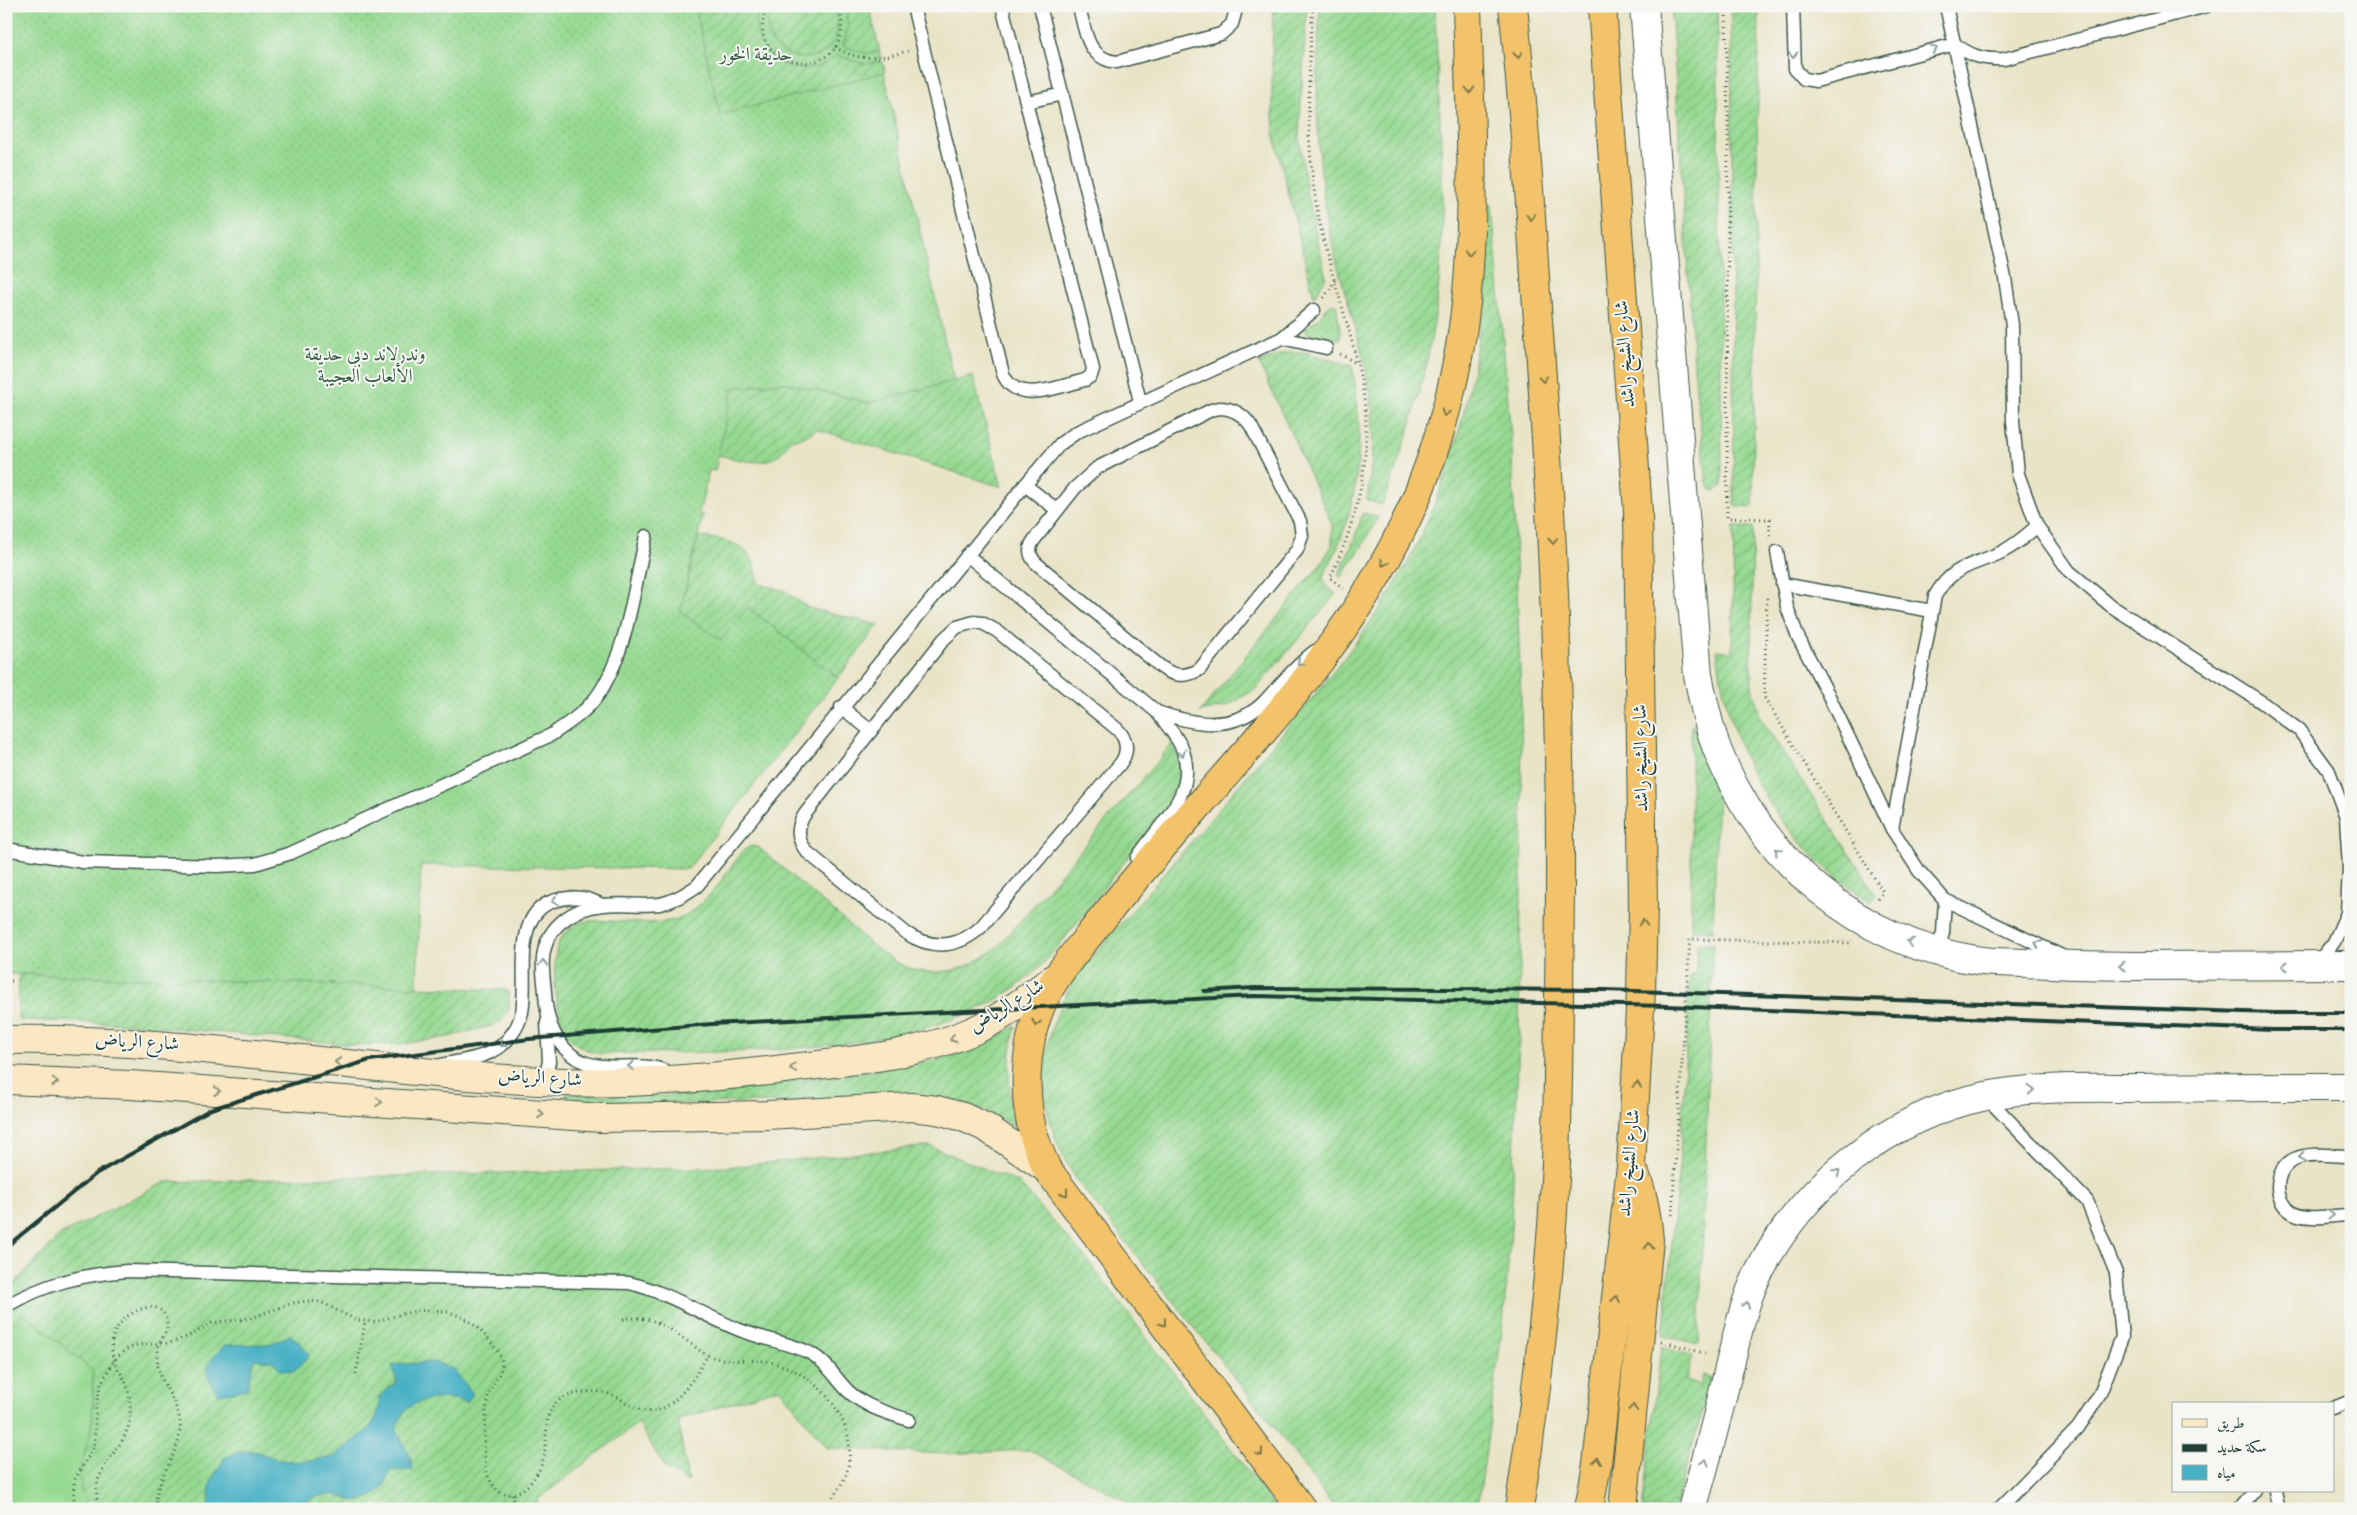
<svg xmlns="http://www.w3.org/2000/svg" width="2357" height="1515" font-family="'Sorts Mill Goudy',Amiri,serif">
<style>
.grass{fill:url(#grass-dots);stroke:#5a8b62}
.garden{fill:url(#garden-furrows);stroke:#5a8b62}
.pitch{fill:#95d991;stroke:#5a8b62}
.water{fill:#46b0c4;stroke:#32767c}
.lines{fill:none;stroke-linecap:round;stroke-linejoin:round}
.service-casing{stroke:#3d564a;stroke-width:15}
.tertiary-casing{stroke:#3d564a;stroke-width:30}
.secondary-casing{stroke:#3d564a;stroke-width:30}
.motorway-casing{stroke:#3d564a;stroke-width:30}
.path{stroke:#3d564a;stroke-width:3;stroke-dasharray:1 4;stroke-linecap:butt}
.service{stroke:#fff;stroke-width:12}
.tertiary{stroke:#fff;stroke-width:28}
.secondary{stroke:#fae7c3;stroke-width:28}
.motorway{stroke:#f2c36a;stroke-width:28}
.rail{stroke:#1f3d34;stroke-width:4}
.oneway{stroke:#8f9e9a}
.oneway2{stroke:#7e794c}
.oneway3{stroke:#8c927c}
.labels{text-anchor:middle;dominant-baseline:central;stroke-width:4;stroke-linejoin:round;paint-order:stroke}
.park-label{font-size:19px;fill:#375c47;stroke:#f6f6f2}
.street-label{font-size:19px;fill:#1f3d34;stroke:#f6f6f2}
</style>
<defs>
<pattern id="grass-dots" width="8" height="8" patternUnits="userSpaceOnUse" patternTransform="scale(1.25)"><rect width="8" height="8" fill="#95d991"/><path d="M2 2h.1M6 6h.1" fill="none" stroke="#80bb7e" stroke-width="1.8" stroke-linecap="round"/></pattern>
<pattern id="garden-furrows" width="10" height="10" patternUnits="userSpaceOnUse" patternTransform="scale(1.25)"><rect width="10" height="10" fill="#95d991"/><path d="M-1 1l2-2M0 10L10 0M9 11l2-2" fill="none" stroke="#80bb7e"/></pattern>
</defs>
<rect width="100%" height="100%" fill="#f6f6f2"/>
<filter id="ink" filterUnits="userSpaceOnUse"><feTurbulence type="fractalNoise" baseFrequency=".02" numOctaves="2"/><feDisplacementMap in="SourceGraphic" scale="10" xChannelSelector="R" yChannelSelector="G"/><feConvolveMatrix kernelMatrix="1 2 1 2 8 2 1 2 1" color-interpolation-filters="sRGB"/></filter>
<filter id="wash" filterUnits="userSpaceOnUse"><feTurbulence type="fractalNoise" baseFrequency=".0096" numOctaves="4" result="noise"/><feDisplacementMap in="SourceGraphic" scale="20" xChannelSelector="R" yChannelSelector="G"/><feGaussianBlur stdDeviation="1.12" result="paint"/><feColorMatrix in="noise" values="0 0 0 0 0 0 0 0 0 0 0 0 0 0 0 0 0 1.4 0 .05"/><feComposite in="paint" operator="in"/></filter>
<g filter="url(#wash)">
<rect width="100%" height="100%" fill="#e9e4c7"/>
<g class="grass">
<path d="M6,6H869L954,381L869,403L783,382L733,388L715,471L709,470L699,515H703L680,612L748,607L838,678L688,869L421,865L417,987L6,974Z"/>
<path d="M1331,303L1336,304L1340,329V340L1306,333V328L1318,319Z"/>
</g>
<g class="garden">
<path d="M695,6H761C740,52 798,90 837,55L863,64L883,62L885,72L720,115Z"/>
<path d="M773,6H835C856,85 741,64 773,6Z"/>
<path d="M845,6H869L880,52L864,53L843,46L848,28Z"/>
<path d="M1273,6H1307L1299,133L1306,186L1326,278L1314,297L1274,135L1272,91Z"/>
<path d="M1320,6H1435C1438,106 1449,209 1436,309C1427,377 1407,442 1382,505L1367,500C1372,466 1375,432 1371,398C1363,338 1337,279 1327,218C1315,148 1316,77 1320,6Z"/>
<path d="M1671,6H1717L1722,482V486L1715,491L1711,490L1707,483L1695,381Z"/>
<path d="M1731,6H1759L1753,507L1734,506Z"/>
<path d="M1487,205H1492L1512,450L1521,698L1522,822L1519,1040L1511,1229L1503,1323L1478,1509H1335L1285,1441L1080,1185C1031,1113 1033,1040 1082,968C1144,898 1205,826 1265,754C1318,691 1373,629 1411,556C1467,447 1487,326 1487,205Z"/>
<path d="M1293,352H1305L1352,366C1366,439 1360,511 1323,577L1325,585L1336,594L1256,689L1227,706L1200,712L1319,566L1332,546V524L1259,363L1281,354Z"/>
<path d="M973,376L1002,487L817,429L804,437L790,440C774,472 747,461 718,455L733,388L783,382L869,403Z"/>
<path d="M1363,513L1378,517L1361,548L1341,578L1338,575L1352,545Z"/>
<path d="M1734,527H1753L1751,670L1752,687L1761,719L1876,894L1871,902C1779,841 1729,760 1717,650L1732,652Z"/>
<path d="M698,537C732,540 755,544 758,584L784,590L808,608L879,625L838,678L748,607L721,640L680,612Z"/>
<path d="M1691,726H1694L1718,788L1713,931L1691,930Z"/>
<path d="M1173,743C1181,764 1181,780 1172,800C1146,833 1120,867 1094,901C1074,926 1056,952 1033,973C937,1062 726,1050 600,1054C588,1051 578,1047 570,1038C556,1023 550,963 558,944C563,931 575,924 587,921C614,919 643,926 669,921C703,915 724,875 743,851L750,846L758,847C784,869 811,892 837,914C855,930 873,948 893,960C931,984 976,970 1004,940Z"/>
<path d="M1697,944H1713L1699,1344L1663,1336L1680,1156L1690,976L1696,975Z"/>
<path d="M19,974L507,990L509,996V1010L501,1021L494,1025L448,1037L401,1044L353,1045L131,1024L18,1020Z"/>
<path d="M1016,1026C1007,1060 1007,1092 1015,1127L986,1111L966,1105L749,1102L611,1105L565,1103L566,1094L658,1096L704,1093L911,1065L955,1055L996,1037Z"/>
<path d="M930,1146L1019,1183L1090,1263L1277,1509H1134L1124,1500L1029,1450L946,1454L827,1448L779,1388L678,1420L688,1482L666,1469L638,1423L537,1500L540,1509H6V1292L60,1235L165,1182L727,1167Z"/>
<path d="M1661,1347L1693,1356L1686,1381L1700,1385L1703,1375L1712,1378L1674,1509H1642Z"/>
</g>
<path class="pitch" d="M24,1313L93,1371C92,1388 94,1405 92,1422C87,1455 71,1475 88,1509H6V1329Z"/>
<g class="water">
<path d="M290,1335L301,1343L309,1356L295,1371L281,1370L273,1361L254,1359L247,1389L219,1394C201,1371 205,1364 225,1345L270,1344Z"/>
<path d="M434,1362L453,1369L473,1394L467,1403C451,1395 415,1397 404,1413C401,1417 399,1423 396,1427C401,1444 411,1452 413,1470L390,1471L384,1486L376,1494L362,1501L350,1500L333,1494L314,1497L296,1509H210C209,1499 208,1485 214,1476C218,1469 221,1466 224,1458C256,1443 256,1455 287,1461C302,1463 320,1459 334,1457C353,1438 382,1430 379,1397L388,1388L397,1383L392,1365Z"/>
</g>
</g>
<g filter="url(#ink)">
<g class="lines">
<defs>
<g id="service">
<path d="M913,6L1003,374C1016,406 1060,386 1085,380L1091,376L1093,369L1002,6"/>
<path d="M1040,6L1140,401"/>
<path d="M1079,6C1085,31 1087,59 1117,62L1221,34L1232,24L1237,6"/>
<path d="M1793,6L1795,69L1804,79L1816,81L1955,44C1970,56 1984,60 2004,59L2207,6"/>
<path d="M1946,6L2005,278L2012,325L2013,421L2018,474L2037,526L2069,571L2111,606L2260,701L2299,730L2329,771L2346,817L2349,867L2347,913L2334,942L2317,963"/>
<path d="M1027,102L1063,94"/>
<path d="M1282,338L1326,348"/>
<path d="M1219,408C1233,408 1243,414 1251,426L1300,521L1302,536L1297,550L1199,670C1185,677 1174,677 1161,667L1036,563C1029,556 1028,548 1034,540L1075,488L1097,468L1211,410Z"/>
<path d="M1025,485L1057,510"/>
<path d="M1777,552L1787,607L1798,637L1828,694L1892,829L1919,871L1945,900L2066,958"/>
<path d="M967,555L1157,712C1165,723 1175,734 1181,746C1201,792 1159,823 1137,858"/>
<path d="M1782,584L1932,611"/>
<path d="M974,622L982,623L997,631L1117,729C1128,740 1129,752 1120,764L981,927C958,948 932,950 906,933L807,852C797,840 796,827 805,814L944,639L957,627Z"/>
<path d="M841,707L871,731"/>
<path d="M1157,712C1193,724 1232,733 1263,703C1280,685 1295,666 1315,651"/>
<path d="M1892,829L1935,596C1952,565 1973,566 2002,552C2015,545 2026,536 2037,526"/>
<path d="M6,849L83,862L217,866L255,864L291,853L551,735C567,724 583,714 595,699C627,657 634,587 646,536"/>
<path d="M1937,951L1943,933L1945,900"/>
<path d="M441,1065C463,1060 493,1058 508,1039C515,1031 520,1022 522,1012C529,976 509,908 561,899C577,896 587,897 602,905"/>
<path d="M668,1072C639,1059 603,1075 576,1058C553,1043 546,1017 545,992C544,981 542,969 543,958C546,927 572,908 603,905C621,903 641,906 660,904C674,901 685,894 697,886L1025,485L1060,444L1077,432L1282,338L1314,310"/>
<path d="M544,1081L549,1062L547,1022"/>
<path d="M1985,1096L2087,1201L2116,1273L2122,1337L2099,1396L2078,1428L1999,1509"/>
<path d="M2351,1156C2335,1156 2312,1152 2297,1158C2274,1166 2271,1201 2293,1213C2309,1221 2334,1215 2351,1215"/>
<path d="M6,1306C47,1283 80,1275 127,1271L629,1283C668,1292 701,1314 737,1329C761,1339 787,1342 810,1353C827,1362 835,1378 848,1391C865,1407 887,1413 909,1420"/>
<path d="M2333,1408L2351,1401"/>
<path d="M2275,1491L2279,1509"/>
<path d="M2239,1509L2254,1491"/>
</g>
<g id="tertiary">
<path d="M1644,6L1698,675C1703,700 1708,725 1717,749C1761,860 1858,942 1976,960C1992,963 2009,962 2025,963C2061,965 2097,966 2133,966C2206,966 2278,965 2351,965"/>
<path d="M1692,1509C1706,1462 1718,1415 1729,1368C1737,1337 1743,1305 1757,1276C1801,1187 1888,1116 1986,1096C2037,1086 2090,1088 2141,1088C2211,1087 2281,1087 2351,1087"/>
</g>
<g id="secondary">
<path d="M6,1040C194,1037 377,1075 564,1082C642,1085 723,1077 800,1067C857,1060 915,1055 968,1033C1000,1020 1027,998 1054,978"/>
<path d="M6,1080L130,1085L602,1118L767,1115L911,1107L937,1110L963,1117L987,1128L1047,1169"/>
</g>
<g id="motorway">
<path d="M1513,6C1523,102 1530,197 1536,293C1551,492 1561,691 1560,890C1559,981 1559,1072 1556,1163C1550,1278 1537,1394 1519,1509"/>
<path d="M1302,1509L1047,1169C1042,1157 1036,1145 1033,1132C1023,1096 1025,1052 1037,1016C1048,984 1069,960 1090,934C1110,909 1131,884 1152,859C1250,745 1359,636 1417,496C1436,450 1450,401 1459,352C1479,243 1470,117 1467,6"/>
<path d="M1589,1509L1597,1464L1631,1166L1641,992L1643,906L1638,512L1602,6"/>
<path d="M1623,1509L1649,1240C1647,1217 1644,1195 1635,1174"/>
</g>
</defs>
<use href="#service" class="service-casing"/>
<use href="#tertiary" class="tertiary-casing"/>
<use href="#secondary" class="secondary-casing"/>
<use href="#motorway" class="motorway-casing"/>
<g class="path">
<path d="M768,6C735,71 861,91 839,6"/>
<path d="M1313,6C1308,77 1305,144 1318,214C1329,274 1353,331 1363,391C1373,456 1358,519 1330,578L1344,589"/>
<path d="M1726,6L1728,133L1727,518L1770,519L1769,539"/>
<path d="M835,47C860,63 881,58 908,51"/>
<path d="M1324,298L1335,280"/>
<path d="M1340,354L1356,363"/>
<path d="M1767,598L1764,697L1883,892L1877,901"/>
<path d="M6,981H13"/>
<path d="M1672,1215L1690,939L1850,943L1852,940"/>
<path d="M623,1319C652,1314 669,1328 691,1344C698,1349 703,1354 710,1356C731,1364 753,1357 774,1363C818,1374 858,1420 848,1467C846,1479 839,1488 833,1497"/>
<path d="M1661,1341L1708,1354"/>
<path d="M356,1374L365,1322"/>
<path d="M513,1494L515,1509"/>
<path d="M74,1509V1481L94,1447L96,1405L101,1383L117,1357L127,1349L137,1345L170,1343L191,1335L212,1323L251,1318L293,1303L307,1301L321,1302L356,1320L375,1322C419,1308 455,1299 488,1339C494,1347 503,1355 502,1365C501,1375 492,1383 489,1393C485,1408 483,1452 486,1468C487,1478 495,1492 505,1494C527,1497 543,1469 545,1451C548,1416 543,1397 586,1392C615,1389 619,1402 642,1410C670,1420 697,1374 708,1355"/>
<path d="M98,1509C97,1498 95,1486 100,1475C108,1456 125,1444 129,1423C132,1407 130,1389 122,1375C115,1363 110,1355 112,1340C117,1313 163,1291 167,1323C168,1332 162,1337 159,1344C157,1351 157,1360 158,1367C163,1389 182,1406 180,1430C178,1459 153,1479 156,1509"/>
</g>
<use href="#service" class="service"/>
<use href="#tertiary" class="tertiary"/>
<use href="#secondary" class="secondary"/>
<use href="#motorway" class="motorway"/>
<g class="rail">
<path d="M1204,991L1254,988L1605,990L2274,1013H2351"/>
<path d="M6,1247L97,1173L211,1109L370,1060L529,1039L712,1024L1254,996L1667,1006L2273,1030H2351"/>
</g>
</g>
<defs><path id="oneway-chevron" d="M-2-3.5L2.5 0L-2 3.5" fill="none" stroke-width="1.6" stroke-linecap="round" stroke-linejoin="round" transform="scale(1.25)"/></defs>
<g class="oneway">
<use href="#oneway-chevron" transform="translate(1934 49) rotate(-15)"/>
<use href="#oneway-chevron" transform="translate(1793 55) rotate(88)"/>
<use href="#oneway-chevron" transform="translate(1300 663) rotate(138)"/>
<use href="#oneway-chevron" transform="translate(1182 753) rotate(72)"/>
<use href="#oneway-chevron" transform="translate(1778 851) rotate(-131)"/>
<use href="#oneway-chevron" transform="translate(555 901) rotate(159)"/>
<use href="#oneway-chevron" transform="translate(1910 942) rotate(-160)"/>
<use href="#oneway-chevron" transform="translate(2038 944) rotate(-154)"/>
<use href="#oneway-chevron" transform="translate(543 963) rotate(-89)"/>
<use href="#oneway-chevron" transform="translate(2122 966) rotate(180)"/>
<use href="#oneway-chevron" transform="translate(2285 966) rotate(180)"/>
<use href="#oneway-chevron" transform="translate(503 1044) rotate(139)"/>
<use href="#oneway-chevron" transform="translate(631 1066) rotate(-179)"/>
<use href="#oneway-chevron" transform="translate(2031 1090) rotate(-3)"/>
<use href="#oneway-chevron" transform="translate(2302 1157) rotate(170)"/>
<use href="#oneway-chevron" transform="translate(1837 1172) rotate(-41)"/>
<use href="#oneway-chevron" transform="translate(2331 1215) rotate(-1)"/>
<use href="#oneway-chevron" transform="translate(1746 1305) rotate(-69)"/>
<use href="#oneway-chevron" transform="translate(1705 1462) rotate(-75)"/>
</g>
<g class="oneway2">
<use href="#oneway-chevron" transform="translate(1518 55) rotate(84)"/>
<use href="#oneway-chevron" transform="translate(1470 90) rotate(89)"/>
<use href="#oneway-chevron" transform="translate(1531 217) rotate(86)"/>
<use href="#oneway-chevron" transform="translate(1469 252) rotate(94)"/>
<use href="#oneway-chevron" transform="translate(1543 379) rotate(86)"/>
<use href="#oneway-chevron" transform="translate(1445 413) rotate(107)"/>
<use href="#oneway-chevron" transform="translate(1553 541) rotate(87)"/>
<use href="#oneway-chevron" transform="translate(1384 563) rotate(118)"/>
<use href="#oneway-chevron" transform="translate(1643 923) rotate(-89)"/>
<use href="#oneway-chevron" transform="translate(1036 1023) rotate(104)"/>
<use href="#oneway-chevron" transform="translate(1637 1085) rotate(-86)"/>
<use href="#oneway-chevron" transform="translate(1065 1193) rotate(53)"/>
<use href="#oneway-chevron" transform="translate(1649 1246) rotate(-89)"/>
<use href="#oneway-chevron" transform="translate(1616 1299) rotate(-83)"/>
<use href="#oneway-chevron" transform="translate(1163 1323) rotate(53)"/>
<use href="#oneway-chevron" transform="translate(1633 1408) rotate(-84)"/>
<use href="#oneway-chevron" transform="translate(1260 1453) rotate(53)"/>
<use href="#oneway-chevron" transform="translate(1597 1461) rotate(-82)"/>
</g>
<g class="oneway3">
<use href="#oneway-chevron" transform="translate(953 1039) rotate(160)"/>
<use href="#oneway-chevron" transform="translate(338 1062) rotate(-174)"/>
<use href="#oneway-chevron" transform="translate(793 1068) rotate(173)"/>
<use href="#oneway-chevron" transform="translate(55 1082) rotate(2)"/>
<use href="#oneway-chevron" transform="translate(217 1091) rotate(4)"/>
<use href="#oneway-chevron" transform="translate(379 1102) rotate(4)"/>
<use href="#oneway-chevron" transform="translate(541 1114) rotate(5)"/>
</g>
</g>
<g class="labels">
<g class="park-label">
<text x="756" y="55">حديقة الخور</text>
<text x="365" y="355">وندرلاند دبي حديقة<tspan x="365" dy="22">الألعاب العجيبة</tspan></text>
</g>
<g class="street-label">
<text transform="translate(1626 354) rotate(-94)">شارع الشيخ راشد</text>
<text transform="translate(1642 758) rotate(-91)">شارع الشيخ راشد</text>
<text transform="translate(1007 1007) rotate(-32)">شارع الرياض</text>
<text transform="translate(137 1043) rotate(3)">شارع الرياض</text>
<text transform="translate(540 1079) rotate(3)">شارع الرياض</text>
<text transform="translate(1630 1163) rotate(-85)">شارع الشيخ راشد</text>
</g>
</g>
<rect width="2357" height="1515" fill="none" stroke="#f6f6f2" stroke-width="25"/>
<rect x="2172" y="1402" width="162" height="90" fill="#f6f6f2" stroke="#a0aca6"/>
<rect x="2182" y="1419" width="25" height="8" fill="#fae7c3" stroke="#a0aca6"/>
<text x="2217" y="1428" font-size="15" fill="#1f3d34">طريق</text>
<rect x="2182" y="1444" width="25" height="8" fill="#1f3d34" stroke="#a0aca6"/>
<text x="2217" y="1452" font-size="15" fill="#1f3d34">سكة حديد</text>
<rect x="2182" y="1465" width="25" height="15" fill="#46b0c4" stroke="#a0aca6"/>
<text x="2217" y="1478" font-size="15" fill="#1f3d34">مياه</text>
</svg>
